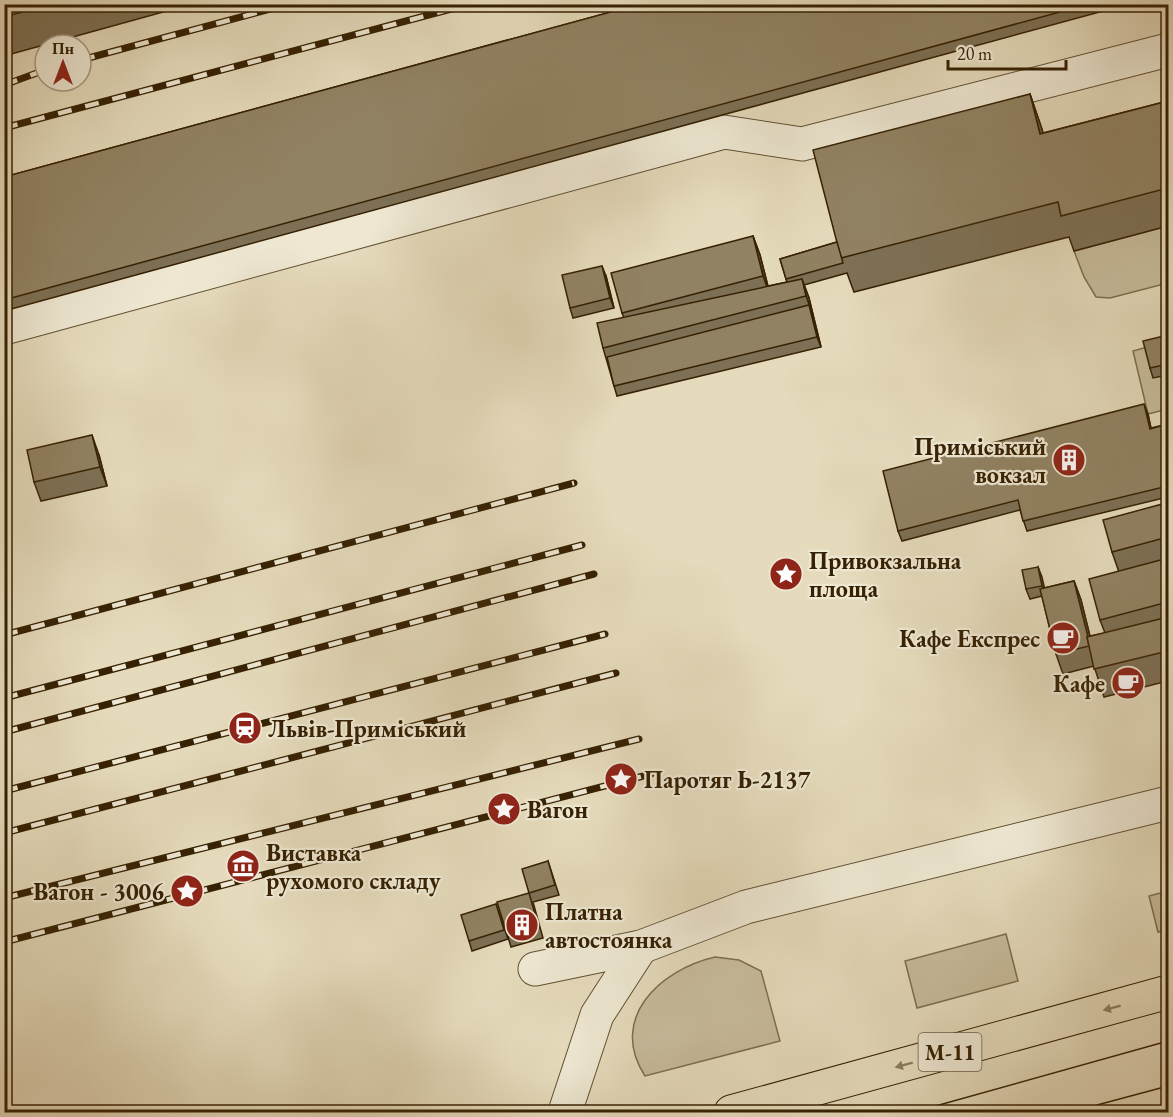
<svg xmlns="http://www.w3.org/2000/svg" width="1173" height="1117" font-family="'EB Garamond',serif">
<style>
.green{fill:#c7bb9c;stroke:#7e6e4f;stroke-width:1.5}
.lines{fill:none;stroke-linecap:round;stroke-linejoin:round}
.minor-casing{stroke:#625030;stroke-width:35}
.major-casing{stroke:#362102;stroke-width:35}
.minor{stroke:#eee8d3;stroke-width:33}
.major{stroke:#e5dbbc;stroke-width:33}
.tram{stroke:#362102;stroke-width:1.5}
.rail-casing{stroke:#362102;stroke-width:7}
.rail{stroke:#eee8d3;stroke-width:4.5;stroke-dasharray:14;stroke-linecap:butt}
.wall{fill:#7d7055;stroke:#362102;stroke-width:1.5}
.shaded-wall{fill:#665b45;stroke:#362102;stroke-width:1.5}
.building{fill:#918263;stroke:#362102;stroke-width:1.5}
.oneway{fill:#8e7e5f}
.labels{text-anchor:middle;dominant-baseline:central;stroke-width:4.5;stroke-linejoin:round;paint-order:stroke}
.shield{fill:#eee8d3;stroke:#6d5d41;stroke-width:1.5}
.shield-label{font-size:22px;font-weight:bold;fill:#362102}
.poi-label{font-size:24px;font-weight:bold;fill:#362102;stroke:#eee8d3;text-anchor:start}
</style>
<rect width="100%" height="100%" fill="#e5dbbc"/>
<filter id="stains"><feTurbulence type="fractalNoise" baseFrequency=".00333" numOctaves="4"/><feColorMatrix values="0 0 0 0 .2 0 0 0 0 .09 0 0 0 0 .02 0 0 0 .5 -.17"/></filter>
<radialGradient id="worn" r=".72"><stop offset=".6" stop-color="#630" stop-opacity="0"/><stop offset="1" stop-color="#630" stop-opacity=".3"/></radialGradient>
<g class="green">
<path d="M1168,226V283L1110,298L1096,297L1084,277L1074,251Z"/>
<path d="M1168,341V409L1148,414L1133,351Z"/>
<path d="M1168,891V930L1158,932L1149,896Z"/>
<path d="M1006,934L1018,981L917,1008L905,961Z"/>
<path d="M715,957L739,960L761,971L780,1041L645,1076C608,1019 659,970 715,957Z"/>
</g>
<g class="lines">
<defs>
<g id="minor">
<path d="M4,328L724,132L802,144L1168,50"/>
<path d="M535,969L641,947L746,907L1168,803"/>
<path d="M565,1112L597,1015L641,947"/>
</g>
<path id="major" d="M731,1112L1168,992"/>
</defs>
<use href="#minor" class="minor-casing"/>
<use href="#major" class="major-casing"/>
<use href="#minor" class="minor"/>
<use href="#major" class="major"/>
<g class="tram">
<path d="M914,1112L1168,1041"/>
<path d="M1071,1112L1168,1086"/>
</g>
<defs>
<g id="rail">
<path d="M81,60L289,4"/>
<path d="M4,85L45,70"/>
<path d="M4,128L470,4"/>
<path d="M4,635L574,483"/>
<path d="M4,698L582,545"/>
<path d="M4,732L594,574"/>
<path d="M4,791L605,634"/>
<path d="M4,833L616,673"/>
<path d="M4,898L639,739"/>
<path d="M4,942L651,774"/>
</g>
</defs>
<use href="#rail" class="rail-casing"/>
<use href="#rail" class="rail"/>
</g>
<g class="wall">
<path d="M4,4H192L4,56Z"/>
<path d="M640,4H1129L4,311V177Z"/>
<path d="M1030,94L1043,133L1168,101V226L1074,251L1069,237L854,292L847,273L804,285L809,298L821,347L617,396L603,348L624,318L622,313L753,236L760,255L768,286L787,282L780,259L837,242Z"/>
<path d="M606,276L614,308L573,318L570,308Z"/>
<path d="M1168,335V375L1153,378L1150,368Z"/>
<path d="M1148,414L1151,428L1168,424V497L1027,531L1020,510L902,541L898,531Z"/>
<path d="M99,455L107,486L41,501L34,482Z"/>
<path d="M1168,510V681L1104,697L1094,666L1063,674L1056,654L1042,596L1030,599L1026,589L1038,567L1044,588L1074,581L1081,600L1090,636L1105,633L1100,620L1119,572L1112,552Z"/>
<path d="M548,861L559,895L533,902L543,938L511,947L508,937L529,893Z"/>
<path d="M496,904L508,939L472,951L469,941Z"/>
</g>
<g class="shaded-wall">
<path d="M1030,94L1042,129L1053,169L1040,134Z"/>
<path d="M753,236L760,255L770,295L763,276Z"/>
<path d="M602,266L606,276L614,308L610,298Z"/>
<path d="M802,279L809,298L813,315L806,296Z"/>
<path d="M809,305L813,315L821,347L817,337Z"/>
<path d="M1144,404L1148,414L1153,439L1150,429Z"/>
<path d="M92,435L99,455L107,486L100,467Z"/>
<path d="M1038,567L1042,577L1046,595L1042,586Z"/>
<path d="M1074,581L1081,600L1097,665L1090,646Z"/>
</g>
<g class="building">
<path d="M4,4H52L4,17Z"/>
<path d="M640,4H1089L4,300V177Z"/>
<path d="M1030,94L1040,134L1168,101V188L1061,216L1058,202L841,258L813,150Z"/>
<path d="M753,236L763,276L622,313L611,273Z"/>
<path d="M837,242L843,263L786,279L780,259Z"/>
<path d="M602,266L610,298L570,308L562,275Z"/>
<path d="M802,279L806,296L603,348L597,323Z"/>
<path d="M809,305L817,337L614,386L607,357Z"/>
<path d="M1168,335V364L1150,368L1143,341Z"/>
<path d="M1144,404L1150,429L1168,424V486L1023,521L1018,500L898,531L883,471Z"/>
<path d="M92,435L100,467L34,482L27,450Z"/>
<path d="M1166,503L1168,512V537L1112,552L1103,520Z"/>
<path d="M1168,558V602L1100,620L1089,579Z"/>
<path d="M1038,567L1042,586L1026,589L1022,570Z"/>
<path d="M1074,581L1088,637H1087L1089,646L1056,654L1040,589Z"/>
<path d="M1168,617V651L1094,669L1087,637Z"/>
<path d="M548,861L555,885L529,893L522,869Z"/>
<path d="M529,893L539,928L508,937L497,902Z"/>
<path d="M496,904L504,930L469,941L461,915Z"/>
</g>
<defs><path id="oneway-solid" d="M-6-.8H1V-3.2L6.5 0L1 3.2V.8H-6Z" transform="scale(1.5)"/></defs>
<g class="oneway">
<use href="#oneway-solid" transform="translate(1112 1008) rotate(165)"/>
<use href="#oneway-solid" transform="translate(904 1065) rotate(165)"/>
</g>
<defs>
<symbol id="building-disc" viewBox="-11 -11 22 22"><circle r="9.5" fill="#8f2418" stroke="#eee8d3"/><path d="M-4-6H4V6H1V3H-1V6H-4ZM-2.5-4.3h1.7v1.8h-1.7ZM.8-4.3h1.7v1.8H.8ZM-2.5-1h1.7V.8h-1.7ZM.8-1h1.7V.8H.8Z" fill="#fff"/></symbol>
<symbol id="sight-disc" viewBox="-11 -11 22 22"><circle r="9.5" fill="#8f2418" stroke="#eee8d3"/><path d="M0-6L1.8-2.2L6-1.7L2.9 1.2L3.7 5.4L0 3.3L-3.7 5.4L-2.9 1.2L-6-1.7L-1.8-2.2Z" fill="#fff"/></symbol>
<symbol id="cafe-disc" viewBox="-11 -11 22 22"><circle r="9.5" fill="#8f2418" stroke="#eee8d3"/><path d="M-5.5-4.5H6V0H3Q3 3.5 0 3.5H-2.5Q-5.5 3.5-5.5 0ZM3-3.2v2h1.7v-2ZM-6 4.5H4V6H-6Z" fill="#fff"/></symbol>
<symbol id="station-disc" viewBox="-11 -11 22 22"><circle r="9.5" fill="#8f2418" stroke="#eee8d3"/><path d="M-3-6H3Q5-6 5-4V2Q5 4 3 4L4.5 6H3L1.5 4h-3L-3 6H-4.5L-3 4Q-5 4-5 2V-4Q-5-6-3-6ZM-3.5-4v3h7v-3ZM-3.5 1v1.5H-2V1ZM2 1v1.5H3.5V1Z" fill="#fff"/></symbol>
<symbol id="museum-disc" viewBox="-11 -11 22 22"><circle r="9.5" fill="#8f2418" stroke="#eee8d3"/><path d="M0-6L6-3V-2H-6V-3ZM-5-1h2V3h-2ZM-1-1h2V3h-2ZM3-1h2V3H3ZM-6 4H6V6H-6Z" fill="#fff"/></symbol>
</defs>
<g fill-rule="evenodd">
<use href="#building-disc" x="1050" y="441" width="38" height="38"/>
<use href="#sight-disc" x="767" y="555" width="38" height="38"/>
<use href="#cafe-disc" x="1044" y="619" width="38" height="38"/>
<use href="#cafe-disc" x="1109" y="664" width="38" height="38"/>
<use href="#station-disc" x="226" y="709" width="38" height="38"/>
<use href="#sight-disc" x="602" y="760" width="38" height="38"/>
<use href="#sight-disc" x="485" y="790" width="38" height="38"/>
<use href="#museum-disc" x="224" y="847" width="38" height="38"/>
<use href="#sight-disc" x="168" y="872" width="38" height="38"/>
<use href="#building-disc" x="503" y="906" width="38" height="38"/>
</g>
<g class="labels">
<rect class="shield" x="918.5" y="1033" width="63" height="38" rx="4.5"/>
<g class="shield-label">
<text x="950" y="1052">М-11</text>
</g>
<g class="poi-label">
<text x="1046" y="446" text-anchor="end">Приміський<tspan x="1046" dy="28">вокзал</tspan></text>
<text x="809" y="560">Привокзальна<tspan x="809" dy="28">площа</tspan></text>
<text x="1040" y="638" text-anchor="end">Кафе Експрес</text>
<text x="1105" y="683" text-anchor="end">Кафе</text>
<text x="268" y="728">Львів-Приміський</text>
<text x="644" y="779">Паротяг Ь-2137</text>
<text x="527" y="809">Вагон</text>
<text x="266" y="852">Виставка<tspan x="266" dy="28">рухомого складу</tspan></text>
<text x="164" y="891" text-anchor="end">Вагон - 3006</text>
<text x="545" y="911">Платна<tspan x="545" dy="28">автостоянка</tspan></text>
</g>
</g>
<rect width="1173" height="1117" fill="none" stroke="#e5dbbc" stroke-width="24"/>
<rect x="6" y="6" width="1161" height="1105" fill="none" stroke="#362102" stroke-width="3"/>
<rect x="12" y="12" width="1149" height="1093" fill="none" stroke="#362102" stroke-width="1.5"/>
<g transform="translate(63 63)"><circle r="28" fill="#eee8d3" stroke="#a4987f" stroke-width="1.5"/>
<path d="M0-4.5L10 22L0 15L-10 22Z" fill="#8f2418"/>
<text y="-9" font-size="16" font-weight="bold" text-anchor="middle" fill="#362102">Пн</text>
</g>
<path d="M948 60v9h118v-9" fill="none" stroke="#362102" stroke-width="3"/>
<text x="957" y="60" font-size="18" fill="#362102" stroke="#eee8d3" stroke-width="4.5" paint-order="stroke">20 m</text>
<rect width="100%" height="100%" filter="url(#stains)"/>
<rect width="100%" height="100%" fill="url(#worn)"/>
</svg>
